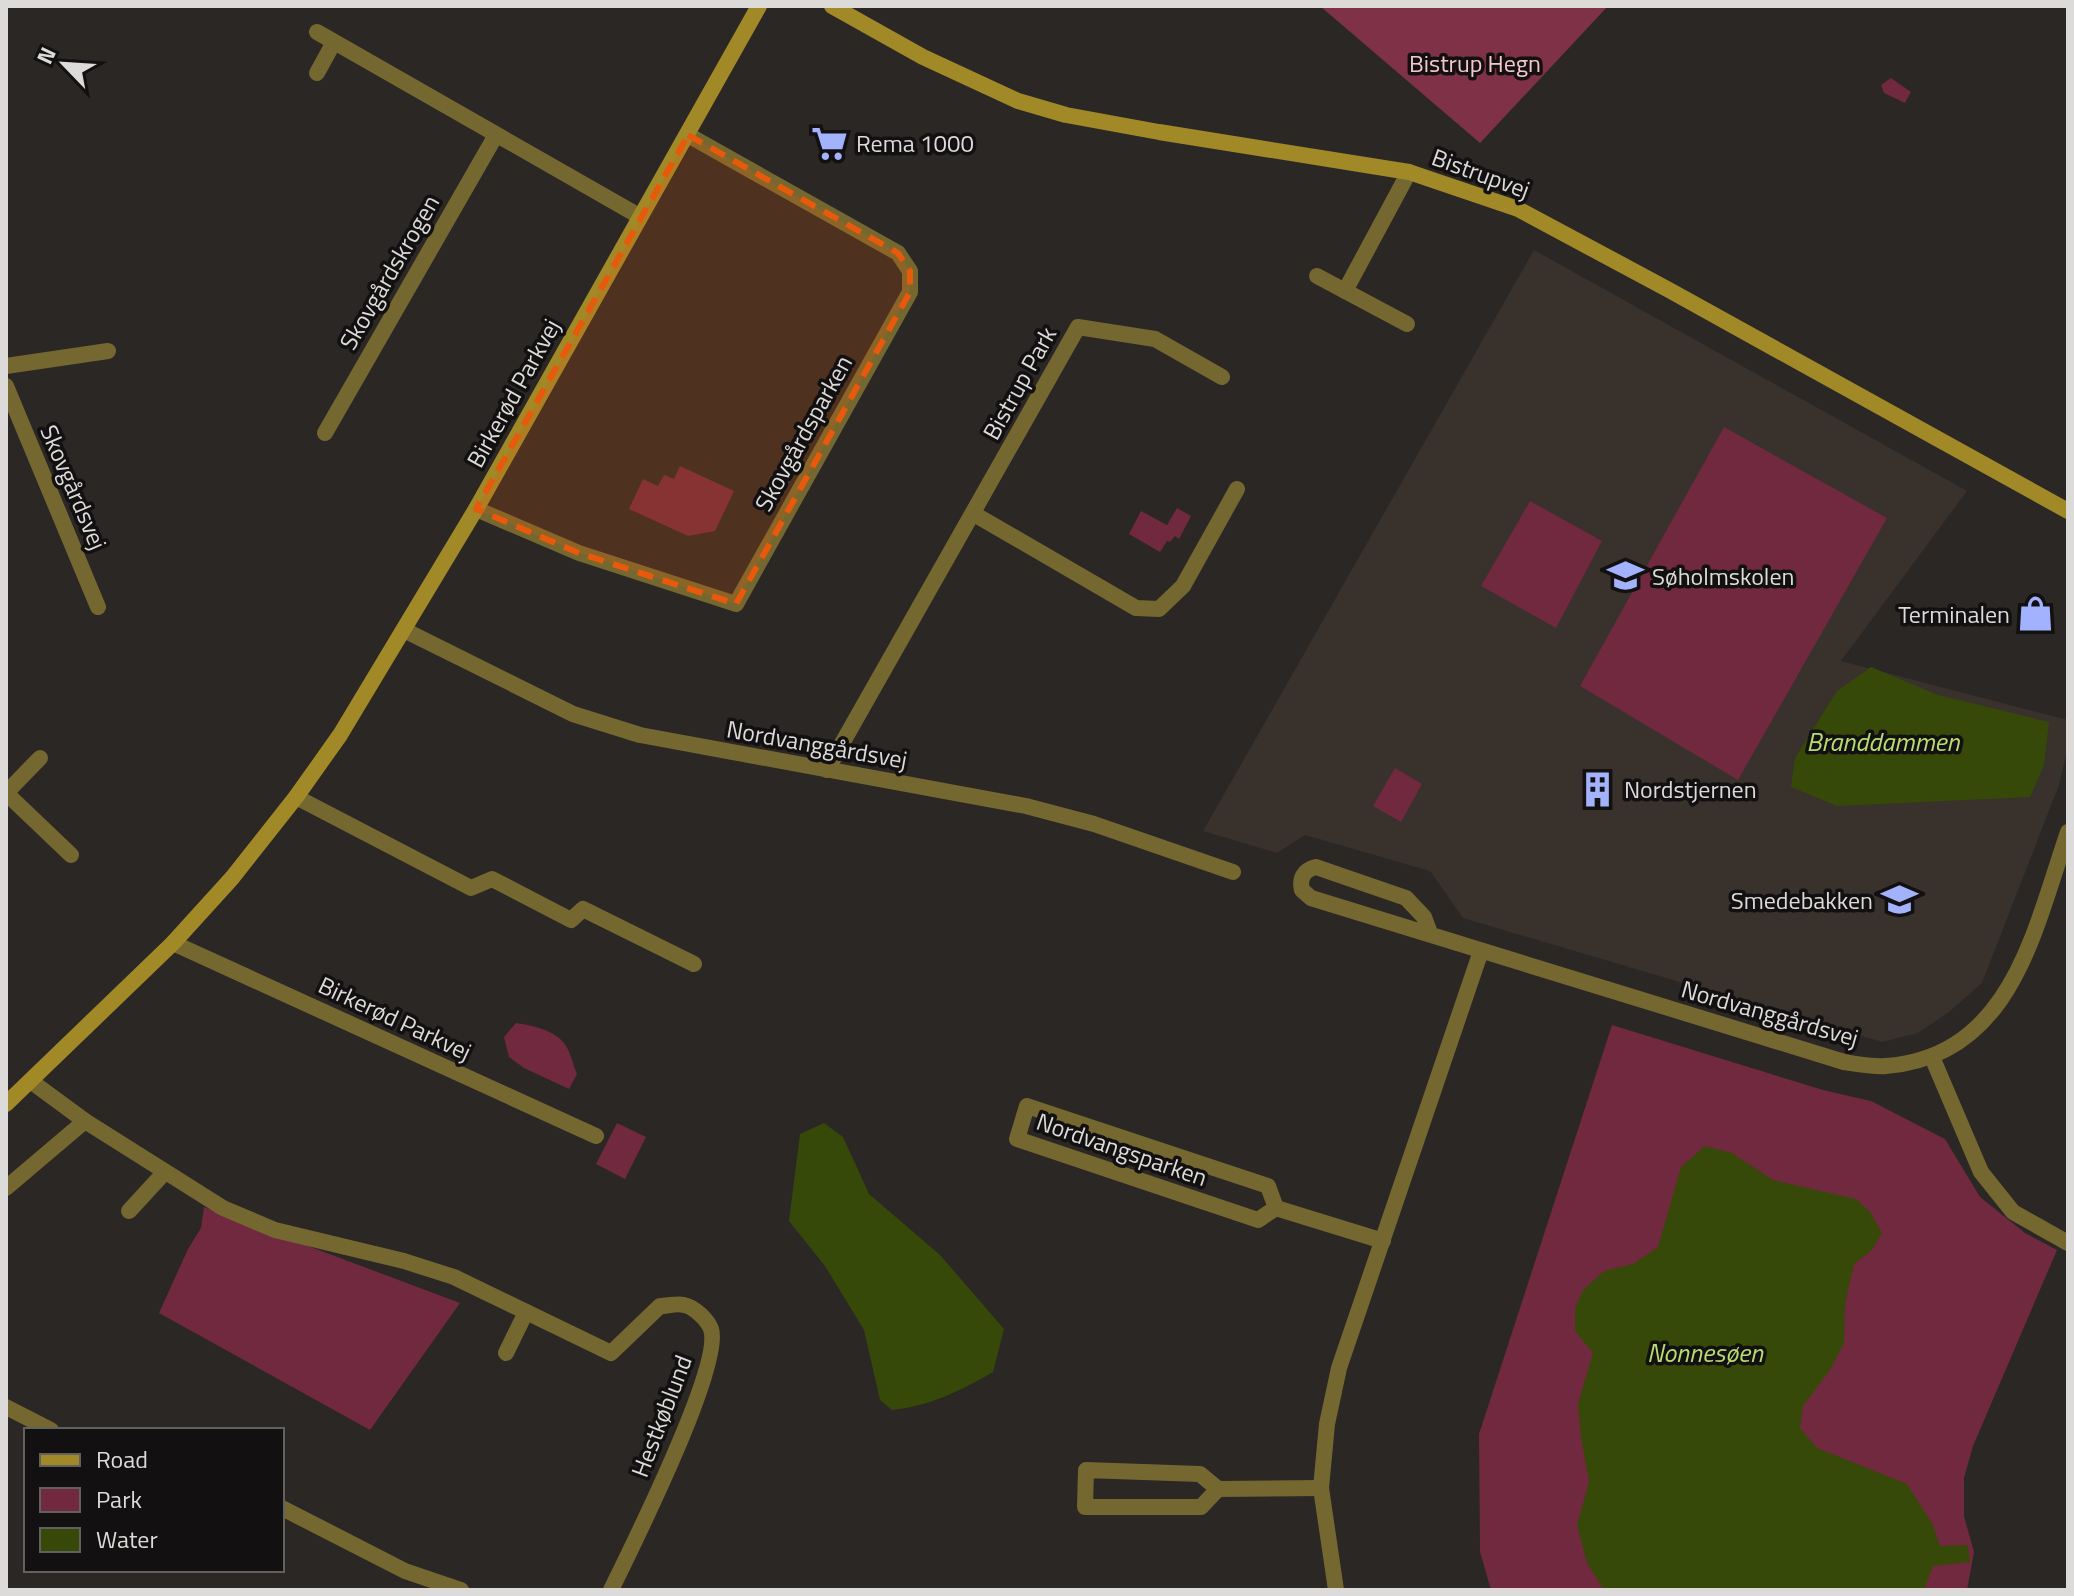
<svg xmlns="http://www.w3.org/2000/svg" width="2074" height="1596" font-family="'Titillium Web',sans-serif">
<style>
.built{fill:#38312c}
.green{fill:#70293e}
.forest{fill:#7f3148}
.water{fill:#374908}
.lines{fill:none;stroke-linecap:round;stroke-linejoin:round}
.street{stroke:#756730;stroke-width:16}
.secondary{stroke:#a18928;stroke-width:16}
.marked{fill:#e8590c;fill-opacity:0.2;stroke:#e8590c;stroke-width:6;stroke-dasharray:16 10;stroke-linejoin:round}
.labels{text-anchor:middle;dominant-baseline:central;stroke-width:7;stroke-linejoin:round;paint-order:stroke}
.park-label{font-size:24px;fill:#f6c6cf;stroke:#121010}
.poi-label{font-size:24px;fill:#dcdbd9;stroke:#121010;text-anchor:start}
.street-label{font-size:24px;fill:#dcdbd9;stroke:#121010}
.water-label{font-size:26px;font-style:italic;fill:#b8dc71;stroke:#121010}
</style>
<rect width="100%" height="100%" fill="#2a2725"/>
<path class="built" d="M1534,250L1967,491L1841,661L2068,720V747L2059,785L1982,983L1949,1012L1918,1033L1882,1042L1463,918L1430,871L1305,835L1277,853L1203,831Z"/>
<g class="green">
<path d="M1891,78L1911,92L1905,103L1884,93L1881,85Z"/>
<path d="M1724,427L1887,518L1738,780L1580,686Z"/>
<path d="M680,466L734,491L715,531L688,536L629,509L643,479L658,486L664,475L674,479Z"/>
<path d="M1530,501L1602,541L1556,628L1481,586Z"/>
<path d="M1177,508L1191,516L1179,539L1175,536L1170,542L1167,541L1160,552L1129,534L1141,511L1167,525Z"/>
<path d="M1395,768L1422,784L1401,822L1373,806Z"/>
<path d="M516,1023C531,1025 554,1030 564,1043C570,1050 573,1065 577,1074L569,1089L524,1068L509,1057L504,1037Z"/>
<path d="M1612,1025L1823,1090L1871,1101L1945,1139L1980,1197L2025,1233L2057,1250L1973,1446L1964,1478V1516L1974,1552L1967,1590H1491L1480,1552L1479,1434Z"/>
<path d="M617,1123L646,1137L625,1179L596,1164Z"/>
<path d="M204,1207L460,1303L370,1430L159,1313L188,1249L201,1228Z"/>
</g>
<path class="forest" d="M1320,6H1608L1480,143Z"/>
<g class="water">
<path d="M1871,667L1938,695L2049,722L2044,765L2030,797L1837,806L1791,787L1795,758L1837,691Z"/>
<path d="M824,1123L843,1137L869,1194L940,1255L1004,1329L993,1372C960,1391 930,1406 892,1410L880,1400L864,1330L825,1266L789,1221L800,1134Z"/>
<path d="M1705,1146L1732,1153L1773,1180L1856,1199L1870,1212L1882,1233L1872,1250L1854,1264L1845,1304L1844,1343L1830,1370L1803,1406L1800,1428L1817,1448L1907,1484L1933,1525L1940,1546L1968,1545L1970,1562L1933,1566L1924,1590H1604L1587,1563L1577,1525L1589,1482L1581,1437L1578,1404L1593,1353L1575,1331V1308L1583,1290L1604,1271L1633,1264L1658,1247L1681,1167Z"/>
</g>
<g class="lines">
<g class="street">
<path d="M317,32L639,216"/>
<path d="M317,73L334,42"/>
<path d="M1317,276L1407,324"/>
<path d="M1345,291L1409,172"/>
<path d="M6,366L108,351"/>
<path d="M6,386L98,607"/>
<path d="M325,433L496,135"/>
<path d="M476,509L579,553L736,604L910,292V271L898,253L688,135"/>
<path d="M974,514L1136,608L1159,609L1183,586L1237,489"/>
<path d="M404,630L573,714L640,735L1026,806L1094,824L1233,872"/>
<path d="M827,770L1078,327L1155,339L1222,377"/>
<path d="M6,793L71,855"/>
<path d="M6,793L40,758"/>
<path d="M296,797L471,888L492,879L571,920L583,909L694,964"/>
<path d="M1430,933L1424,917L1406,898L1316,867C1304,870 1299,878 1302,890L1311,898L1844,1062C1857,1064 1873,1067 1886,1066C2012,1056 2034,930 2068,832"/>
<path d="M173,943L596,1136"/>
<path d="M1932,1057L1981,1172L2013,1212L2068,1243"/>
<path d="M32,1082L85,1121L223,1208L275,1230L404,1261L454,1277L611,1353L660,1306C667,1306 677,1303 684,1305C694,1307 707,1319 711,1329C723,1365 631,1549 611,1590"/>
<path d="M6,1188L85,1121"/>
<path d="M1276,1208L1258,1220L1017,1139L1027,1106L1268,1186L1276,1208L1383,1241"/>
<path d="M129,1211L164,1173"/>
<path d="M506,1353L526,1312"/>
<path d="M6,1407L51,1430"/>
<path d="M1218,1489L1201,1507H1085L1086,1470L1200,1474L1218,1489L1321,1488"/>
<path d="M282,1508L405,1571L461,1590"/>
<path d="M1336,1590L1321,1488L1327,1424L1339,1368L1481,951"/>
</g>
<g class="secondary">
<path d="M832,6L923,57L1018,101L1066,115L1159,132L1409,172L1518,209L1669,290L2068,511"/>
<path d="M6,1104L173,943L232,878L296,797L340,735L476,509L759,6"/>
</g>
</g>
<path class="marked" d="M688,135L898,253L910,271V292L736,604L579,553L476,509Z"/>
<defs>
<symbol id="supermarket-bare" viewBox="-9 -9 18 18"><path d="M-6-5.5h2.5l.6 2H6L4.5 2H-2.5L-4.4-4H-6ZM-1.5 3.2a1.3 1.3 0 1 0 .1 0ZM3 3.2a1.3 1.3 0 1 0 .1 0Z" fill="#a3b2fd" stroke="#121010" stroke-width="2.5" paint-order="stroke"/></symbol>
<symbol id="school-bare" viewBox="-9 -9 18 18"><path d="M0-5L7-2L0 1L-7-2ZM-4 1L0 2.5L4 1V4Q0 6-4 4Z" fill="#a3b2fd" stroke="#121010" stroke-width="2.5" paint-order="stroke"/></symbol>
<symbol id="shop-bare" viewBox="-9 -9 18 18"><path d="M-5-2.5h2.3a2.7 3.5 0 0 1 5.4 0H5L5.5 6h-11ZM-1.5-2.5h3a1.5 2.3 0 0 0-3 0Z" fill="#a3b2fd" stroke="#121010" stroke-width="2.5" paint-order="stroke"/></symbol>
<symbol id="building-bare" viewBox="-9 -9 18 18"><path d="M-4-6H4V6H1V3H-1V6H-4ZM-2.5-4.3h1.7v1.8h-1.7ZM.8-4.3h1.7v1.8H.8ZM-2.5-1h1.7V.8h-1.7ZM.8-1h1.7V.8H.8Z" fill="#a3b2fd" stroke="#121010" stroke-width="2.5" paint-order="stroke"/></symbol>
</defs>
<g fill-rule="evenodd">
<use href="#supermarket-bare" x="804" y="118" width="51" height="51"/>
<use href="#school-bare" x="1600" y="550" width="51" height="51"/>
<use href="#shop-bare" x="2010" y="588" width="51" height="51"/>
<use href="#building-bare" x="1572" y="764" width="51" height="51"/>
<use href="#school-bare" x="1874" y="874" width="51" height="51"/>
</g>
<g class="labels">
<g class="park-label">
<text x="1475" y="63">Bistrup Hegn</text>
</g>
<g class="poi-label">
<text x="856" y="143">Rema 1000</text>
<text x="1652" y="576">Søholmskolen</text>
<text x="2010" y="614" text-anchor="end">Terminalen</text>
<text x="1624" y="789">Nordstjernen</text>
<text x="1873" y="900" text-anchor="end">Smedebakken</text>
</g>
<g class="street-label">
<text transform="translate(1481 173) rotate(20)">Bistrupvej</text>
<text transform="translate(389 272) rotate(-60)">Skovgårdskrogen</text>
<text transform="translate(1019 383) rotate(-61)">Bistrup Park</text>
<text transform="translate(513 393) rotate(-61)">Birkerød Parkvej</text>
<text transform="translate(803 433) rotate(-61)">Skovgårdsparken</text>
<text transform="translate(74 487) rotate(67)">Skovgårdsvej</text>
<text transform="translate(817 744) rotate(10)">Nordvanggårdsvej</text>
<text transform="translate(1770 1013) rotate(16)">Nordvanggårdsvej</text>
<text transform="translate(395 1018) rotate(25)">Birkerød Parkvej</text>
<text transform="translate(1122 1149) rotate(19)">Nordvangsparken</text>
<text transform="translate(661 1416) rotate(-69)">Hestkøblund</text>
</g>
<g class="water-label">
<text x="1883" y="741">Branddammen</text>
<text x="1705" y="1352">Nonnesøen</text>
</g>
</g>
<rect width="2074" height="1596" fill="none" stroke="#dcdbd9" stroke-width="16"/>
<rect x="24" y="1428" width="260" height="144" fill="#121010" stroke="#636160" stroke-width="2"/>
<rect x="40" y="1454" width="40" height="12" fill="#a18928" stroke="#636160" stroke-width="2"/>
<text x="96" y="1468" font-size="24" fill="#dcdbd9">Road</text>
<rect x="40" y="1488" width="40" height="24" fill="#70293e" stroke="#636160" stroke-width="2"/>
<text x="96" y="1508" font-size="24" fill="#dcdbd9">Park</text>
<rect x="40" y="1528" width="40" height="24" fill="#374908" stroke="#636160" stroke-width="2"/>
<text x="96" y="1548" font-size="24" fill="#dcdbd9">Water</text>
<g transform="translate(64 64) rotate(295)" stroke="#121010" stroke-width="6" paint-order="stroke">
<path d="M0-6L14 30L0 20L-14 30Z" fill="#dcdbd9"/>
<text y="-12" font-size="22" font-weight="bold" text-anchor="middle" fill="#dcdbd9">N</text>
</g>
</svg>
